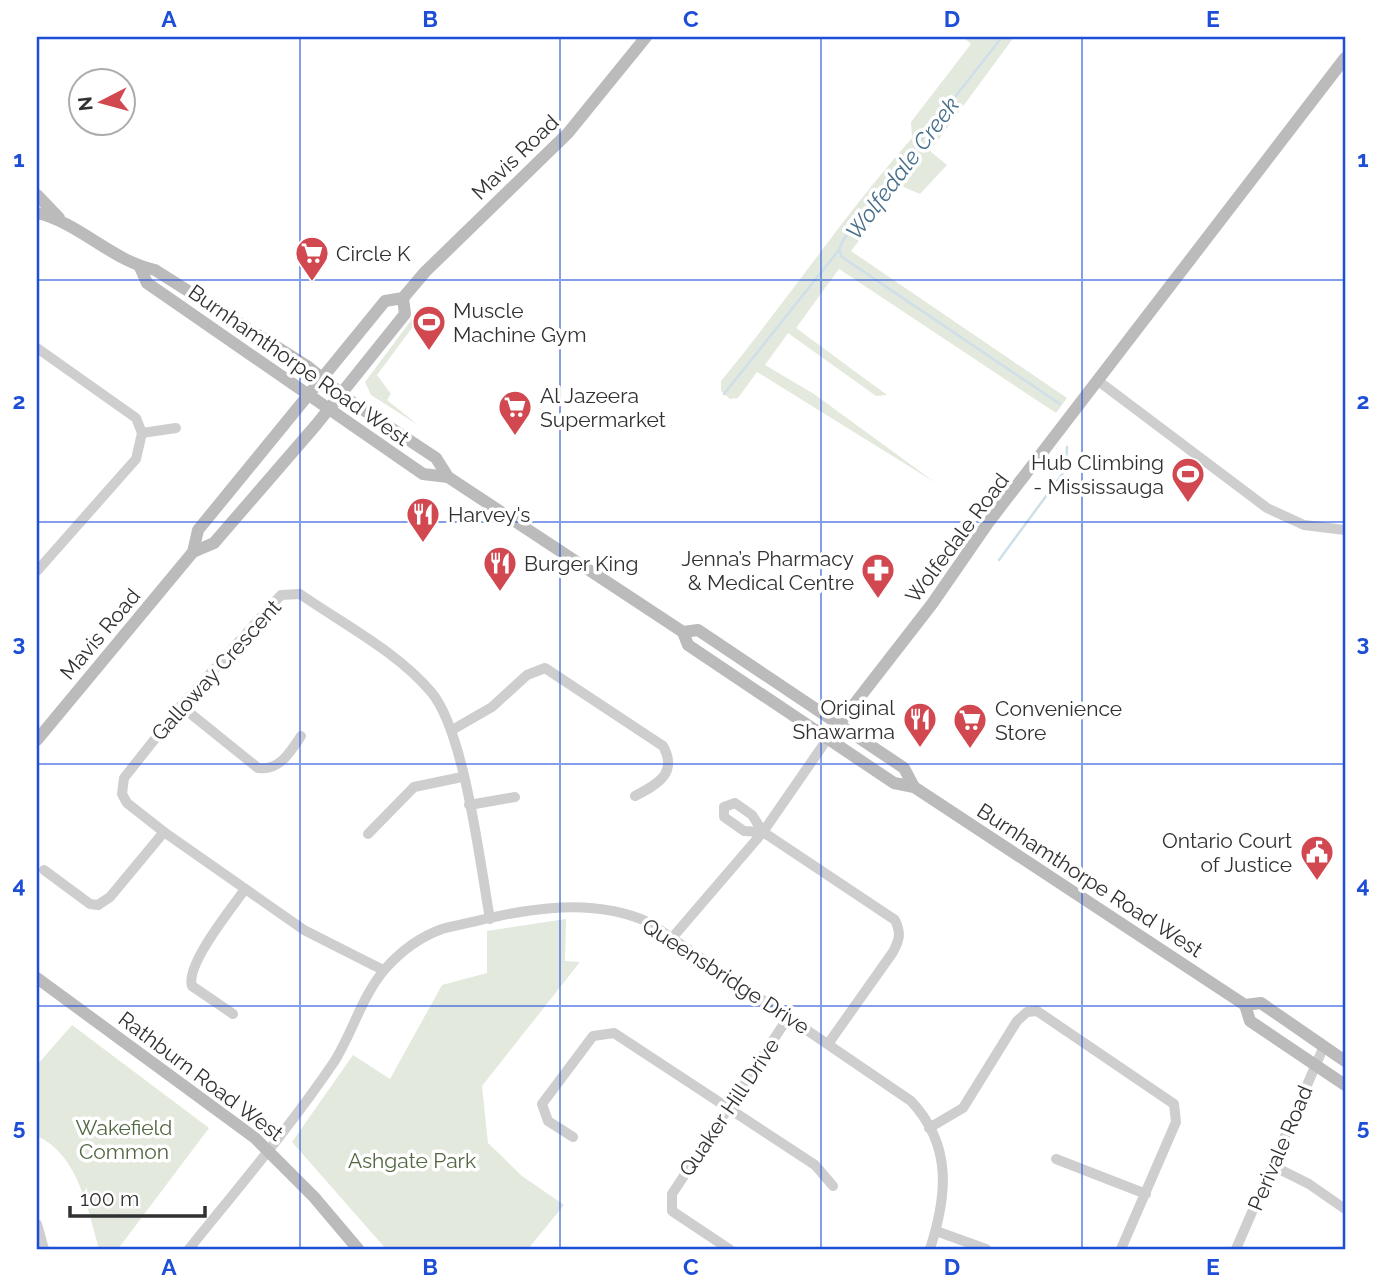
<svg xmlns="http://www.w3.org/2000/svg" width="1382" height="1286" font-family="Raleway,sans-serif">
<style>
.green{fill:#e3e9dd}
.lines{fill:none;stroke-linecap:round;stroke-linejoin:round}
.stream{stroke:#cfdfe9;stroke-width:2.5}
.street{stroke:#cecece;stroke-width:10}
.secondary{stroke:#bbb;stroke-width:12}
.grid{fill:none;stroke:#1d4ed8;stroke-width:2;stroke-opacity:0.55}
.labels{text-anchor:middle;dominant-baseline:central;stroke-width:7;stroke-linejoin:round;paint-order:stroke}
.street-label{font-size:21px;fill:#313131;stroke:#fff}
.poi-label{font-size:21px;fill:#313131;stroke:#fff;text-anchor:start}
.park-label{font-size:21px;fill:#536842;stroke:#fff}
.water-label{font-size:23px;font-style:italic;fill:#476f8a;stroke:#fff}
.neatline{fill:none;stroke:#1d4ed8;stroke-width:2.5}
.grid-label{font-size:23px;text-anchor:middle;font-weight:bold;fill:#1d4ed8}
</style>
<rect width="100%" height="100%" fill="#fff"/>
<g class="green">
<path d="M963,37H1014L930,151L947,165L920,194L901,186L851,251L1067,398L1056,413L839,269L796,328L887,395L876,396L788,333L765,365L814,394L936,483L757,372L738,398L730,399L721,391V381C786,302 844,215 912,138L911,122L971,44Z"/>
<path d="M421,307L426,315L423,313L377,375L391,394L387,400L418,425L371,395L365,382Z"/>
<path d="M566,919L565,961L580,962L482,1086L488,1143L522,1176L564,1205L528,1249H386L292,1142L353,1055L390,1079L442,985L487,973V931Z"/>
<path d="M72,1025L209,1128L118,1249H99C88,1210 78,1154 37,1136V1065Z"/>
</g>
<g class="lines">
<g class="stream">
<path d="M1002,37L843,240L839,250L842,257L1060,404"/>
<path d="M724,394L839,250"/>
<path d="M999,560L1066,469L1067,447"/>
</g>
<g class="street">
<path d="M37,348L136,418L142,433L136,459L37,571"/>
<path d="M1097,380L1267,508L1304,525L1345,530"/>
<path d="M142,433L176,428"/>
<path d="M181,706L258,768C280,771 290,752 301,736"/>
<path d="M452,730L492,707L527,675L545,668L663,746C678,773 658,784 635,796"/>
<path d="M469,805L515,797"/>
<path d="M763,832L744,831L724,817V807L735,803L752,815L763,832L895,920C901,933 900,939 893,952L828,1044"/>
<path d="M368,834L414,787L462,777"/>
<path d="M44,870L90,904L98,905L110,897L164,832"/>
<path d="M672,938L763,832L828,738"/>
<path d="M383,970L304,930L164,832L127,803L122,794L124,778L181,706L281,595L300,594C343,624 398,652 432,693C465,734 480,864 490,919"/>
<path d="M233,1014L192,986C185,965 232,908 245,889"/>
<path d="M929,1128L963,1108L1017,1021L1027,1012L1037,1011L1174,1104L1176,1122L1121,1249"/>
<path d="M573,1137L548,1121L542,1104L593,1036L614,1033L815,1165L833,1186"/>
<path d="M1056,1159L1146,1194"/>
<path d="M1273,1166L1309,1184L1345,1209"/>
<path d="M37,1224L44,1249"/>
<path d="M936,1231L986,1249"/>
<path d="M189,1249C238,1188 290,1127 334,1062C353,1032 362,995 386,968C402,950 420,937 442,929C509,913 583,893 648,922L911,1101C953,1146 947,1196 930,1249"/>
<path d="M729,1249L672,1211V1194L787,1019"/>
<path d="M1236,1249L1324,1046"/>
</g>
<g class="secondary">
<path d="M37,195L59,218"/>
<path d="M37,213C80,223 112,261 155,270L307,366L353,403L436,458L448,477L683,632L688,645L894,783L914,787L1245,1005L1261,1003L1345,1061"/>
<path d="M140,267L147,283L423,474L448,477"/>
<path d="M193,552L214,543L316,425L405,314L403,298"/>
<path d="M683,632L698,630L904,768L914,787"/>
<path d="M828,738L932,604L988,523L1345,58"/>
<path d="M37,740L193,552L198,530L385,301L403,298L425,272L568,133L646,37"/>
<path d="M37,978L255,1138L314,1197L358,1249"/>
<path d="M1245,1005L1250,1021L1345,1085"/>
</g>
</g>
<path class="grid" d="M300,37V1249M560,37V1249M821,37V1249M1082,37V1249M37,280H1345M37,522H1345M37,764H1345M37,1006H1345"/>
<defs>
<symbol id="supermarket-pin" viewBox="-11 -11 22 30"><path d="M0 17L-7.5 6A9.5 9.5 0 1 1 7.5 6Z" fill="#d24851" stroke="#fff"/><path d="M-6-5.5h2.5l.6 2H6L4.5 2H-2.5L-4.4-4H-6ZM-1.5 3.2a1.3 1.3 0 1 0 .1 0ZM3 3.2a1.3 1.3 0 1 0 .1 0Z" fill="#fff"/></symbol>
<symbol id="stadium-pin" viewBox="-11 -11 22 30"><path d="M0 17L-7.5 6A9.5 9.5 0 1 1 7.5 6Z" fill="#d24851" stroke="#fff"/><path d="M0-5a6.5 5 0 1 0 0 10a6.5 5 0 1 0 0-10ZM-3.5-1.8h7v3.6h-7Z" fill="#fff"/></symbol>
<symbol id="restaurant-pin" viewBox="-11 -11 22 30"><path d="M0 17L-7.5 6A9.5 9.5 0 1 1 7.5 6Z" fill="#d24851" stroke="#fff"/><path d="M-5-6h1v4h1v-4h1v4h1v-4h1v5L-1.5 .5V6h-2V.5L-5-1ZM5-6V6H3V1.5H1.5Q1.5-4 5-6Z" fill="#fff"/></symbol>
<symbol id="pharmacy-pin" viewBox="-11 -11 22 30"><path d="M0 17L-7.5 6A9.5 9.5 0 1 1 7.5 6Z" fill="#d24851" stroke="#fff"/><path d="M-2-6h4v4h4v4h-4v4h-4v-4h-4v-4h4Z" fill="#fff"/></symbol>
<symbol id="civic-pin" viewBox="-11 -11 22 30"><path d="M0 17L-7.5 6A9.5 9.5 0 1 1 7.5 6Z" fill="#d24851" stroke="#fff"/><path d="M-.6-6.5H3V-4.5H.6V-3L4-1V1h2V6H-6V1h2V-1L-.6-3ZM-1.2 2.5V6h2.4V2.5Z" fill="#fff"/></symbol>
</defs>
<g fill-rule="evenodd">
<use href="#supermarket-pin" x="293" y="234" width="38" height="52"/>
<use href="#stadium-pin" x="410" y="303" width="38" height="52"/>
<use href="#supermarket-pin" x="496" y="388" width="38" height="52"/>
<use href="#stadium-pin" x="1169" y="455" width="38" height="52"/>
<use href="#restaurant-pin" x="404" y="495" width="38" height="52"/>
<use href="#restaurant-pin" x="481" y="544" width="38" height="52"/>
<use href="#pharmacy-pin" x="859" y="551" width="38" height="52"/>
<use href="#restaurant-pin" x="901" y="700" width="38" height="52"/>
<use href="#supermarket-pin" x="951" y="701" width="38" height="52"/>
<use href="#civic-pin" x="1298" y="833" width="38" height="52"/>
</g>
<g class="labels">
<g class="street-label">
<text transform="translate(515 157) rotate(-44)">Mavis Road</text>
<text transform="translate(299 365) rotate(35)">Burnhamthorpe Road West</text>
<text transform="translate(957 538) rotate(-53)">Wolfedale Road</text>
<text transform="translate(100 634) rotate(-50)">Mavis Road</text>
<text transform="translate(216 670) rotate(-48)">Galloway Crescent</text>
<text transform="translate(1090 880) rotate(33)">Burnhamthorpe Road West</text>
<text transform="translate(726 976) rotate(33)">Queensbridge Drive</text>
<text transform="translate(201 1076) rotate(37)">Rathburn Road West</text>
<text transform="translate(729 1107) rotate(-56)">Quaker Hill Drive</text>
<text transform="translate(1280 1148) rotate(-67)">Perivale Road</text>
</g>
<g class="poi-label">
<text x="336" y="253">Circle K</text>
<text x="453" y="310">Muscle<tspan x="453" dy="24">Machine Gym</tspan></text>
<text x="540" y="395">Al Jazeera<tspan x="540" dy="24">Supermarket</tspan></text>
<text x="1164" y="462" text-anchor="end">Hub Climbing<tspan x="1164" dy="24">- Mississauga</tspan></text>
<text x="448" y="514">Harvey's</text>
<text x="854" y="558" text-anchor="end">Jenna’s Pharmacy<tspan x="854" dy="24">&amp; Medical Centre</tspan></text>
<text x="524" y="563">Burger King</text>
<text x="895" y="707" text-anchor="end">Original<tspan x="895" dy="24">Shawarma</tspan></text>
<text x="995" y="708">Convenience<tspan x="995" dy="24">Store</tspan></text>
<text x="1292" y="840" text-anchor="end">Ontario Court<tspan x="1292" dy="24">of Justice</tspan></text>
</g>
<g class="park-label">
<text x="124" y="1127">Wakefield<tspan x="124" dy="24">Common</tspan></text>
<text x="412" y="1160">Ashgate Park</text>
</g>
<g class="water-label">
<text transform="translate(902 168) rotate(-53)">Wolfedale Creek</text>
</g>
</g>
<rect width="1382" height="1286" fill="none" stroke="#ffffff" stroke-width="77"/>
<g transform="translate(102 102) rotate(264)"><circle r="33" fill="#ffffff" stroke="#adadad" stroke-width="2"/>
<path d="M0-5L12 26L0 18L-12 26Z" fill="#d24851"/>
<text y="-10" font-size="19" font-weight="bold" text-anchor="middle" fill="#313131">N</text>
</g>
<path d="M70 1206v10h135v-10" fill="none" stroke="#313131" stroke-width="3.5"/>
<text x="80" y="1206" font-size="21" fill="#313131" stroke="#ffffff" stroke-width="5" paint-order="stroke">100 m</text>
<rect x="38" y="38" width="1306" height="1210" class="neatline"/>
<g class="grid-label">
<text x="169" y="27">A</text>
<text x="430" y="27">B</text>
<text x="691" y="27">C</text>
<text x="952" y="27">D</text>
<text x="1213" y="27">E</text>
<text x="19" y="167">1</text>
<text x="1363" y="167">1</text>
<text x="19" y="409">2</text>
<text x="1363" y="409">2</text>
<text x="19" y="651">3</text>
<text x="1363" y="651">3</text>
<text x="19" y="893">4</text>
<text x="1363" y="893">4</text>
<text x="19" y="1135">5</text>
<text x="1363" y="1135">5</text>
<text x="169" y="1275">A</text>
<text x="430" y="1275">B</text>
<text x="691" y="1275">C</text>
<text x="952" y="1275">D</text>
<text x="1213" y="1275">E</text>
</g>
</svg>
